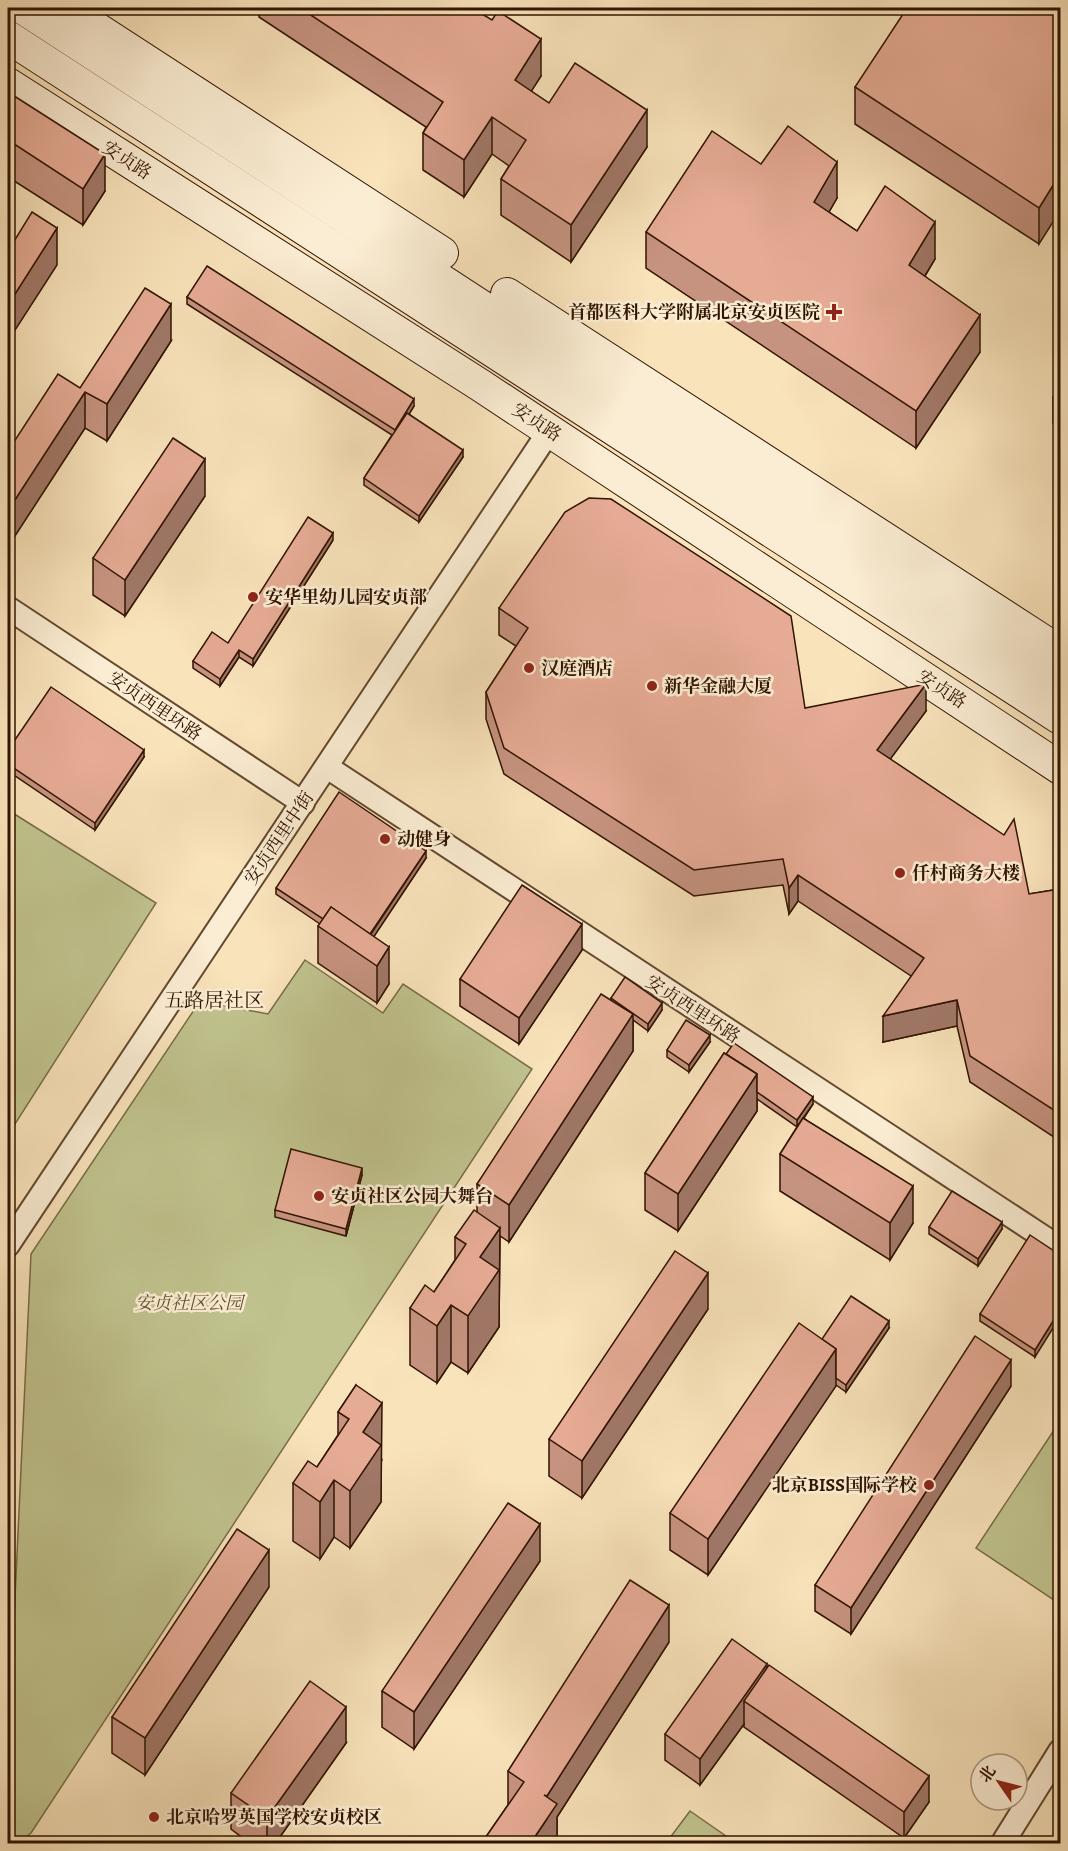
<svg xmlns="http://www.w3.org/2000/svg" width="1068" height="1851" font-family="Alegreya,'Noto Serif SC',serif">
<style>
.green{fill:#c0c38e;stroke:#786c47;stroke-width:1.5}
.lines{fill:none;stroke-linecap:round;stroke-linejoin:round}
.street-casing{stroke:#63482f;stroke-width:26}
.secondary-casing{stroke:#311400;stroke-width:34}
.street{stroke:#fbedd3;stroke-width:22}
.secondary{stroke:#fbedd3;stroke-width:32}
.wall{fill:#c69380;stroke:#311400;stroke-width:1.5}
.shaded-wall{fill:#a17868;stroke:#311400;stroke-width:1.5}
.building{fill:#e6ab95;stroke:#311400;stroke-width:1.5}
.poi-dot{fill:#8f2418;stroke:#fbedd3;stroke-width:2}
.labels{text-anchor:middle;dominant-baseline:central;stroke-width:5;stroke-linejoin:round;paint-order:stroke}
.street-label{font-size:18px;fill:#311400;stroke:#fbedd3}
.poi-label{font-size:18px;font-weight:bold;fill:#311400;stroke:#fbedd3;text-anchor:start}
.park-label{font-size:18px;font-style:italic;fill:#635132;stroke:#fbedd3}
.neighbourhood-label{font-size:20px;fill:#311400;stroke:#fbedd3}
</style>
<rect width="100%" height="100%" fill="#f9e3bb"/>
<filter id="stains"><feTurbulence type="fractalNoise" baseFrequency=".00333" numOctaves="4"/><feColorMatrix values="0 0 0 0 .2 0 0 0 0 .09 0 0 0 0 .02 0 0 0 .5 -.17"/></filter>
<radialGradient id="worn" r=".72"><stop offset=".6" stop-color="#630" stop-opacity="0"/><stop offset="1" stop-color="#630" stop-opacity=".3"/></radialGradient>
<g class="green">
<path d="M8,810L156,903L8,1135Z"/>
<path d="M305,960L383,1013L403,984L532,1069L31,1833L18,1843L8,1837V1748L31,1254L200,1001L268,1014Z"/>
<path d="M1060,1421V1604L976,1548Z"/>
<path d="M690,1811L736,1843H666Z"/>
</g>
<g class="lines">
<defs>
<g id="street">
<path d="M8,608L303,803"/>
<path d="M327,767L1060,1248"/>
<path d="M8,1245L550,430"/>
<path d="M1002,1844L1060,1751"/>
</g>
<g id="secondary">
<path d="M23,8L1060,683"/>
<path d="M65,8L442,253"/>
<path d="M8,37L1060,718"/>
<path d="M8,84L480,385L1060,768"/>
<path d="M507,294L1060,652"/>
</g>
</defs>
<use href="#street" class="street-casing"/>
<use href="#secondary" class="secondary-casing"/>
<use href="#street" class="street"/>
<use href="#secondary" class="secondary"/>
</g>
<g class="wall">
<path d="M168,8H180L176,13Z"/>
<path d="M259,8H472L541,76L531,91L549,103L647,147L571,262L501,215V179L509,166L492,154L464,197L423,170V133L426,127L259,17Z"/>
<path d="M1060,8L1039,244L855,124V87Z"/>
<path d="M8,92L105,191L83,225L8,177Z"/>
<path d="M837,198L829,212L857,231L935,259L925,276L980,352L916,448L646,268V232Z"/>
<path d="M187,297L414,406L409,414L463,457L419,522L364,485V478L392,435L187,304Z"/>
<path d="M171,341L107,441L85,428L9,545L8,544V451L80,388Z"/>
<path d="M1053,397L1060,402V428L1053,423Z"/>
<path d="M205,496L125,616L93,595V558Z"/>
<path d="M333,540L253,666L239,657L220,686L193,668V661L228,643Z"/>
<path d="M499,608L805,708L926,711L890,759L1029,894L1060,889V1141L970,1082L957,1026L883,1042L911,976L798,901L789,914L783,885L694,896L504,774L486,719V692L516,646L499,635Z"/>
<path d="M8,750L144,757L95,830L8,771Z"/>
<path d="M426,858L374,936L389,984L377,1003L318,963V926L320,924L276,894V888Z"/>
<path d="M582,950L519,1044L460,1006V979Z"/>
<path d="M611,998L662,1010L648,1031L633,1020V1051L509,1242L500,1236L499,1327L468,1373L451,1362L437,1383L410,1365V1308L434,1292L455,1260V1237L477,1213V1184L611,1000Z"/>
<path d="M710,1042L689,1072L667,1057V1050Z"/>
<path d="M724,1053L813,1104L804,1118L913,1223L890,1260L780,1191V1154L797,1127L757,1099V1111L678,1231L645,1210V1173Z"/>
<path d="M362,1175L346,1236L275,1217V1210Z"/>
<path d="M929,1227L1002,1229L978,1266L929,1234Z"/>
<path d="M1060,1255L1035,1357L980,1321V1314Z"/>
<path d="M708,1309L582,1498L549,1476V1439Z"/>
<path d="M889,1328L846,1392L836,1385L708,1575L670,1550V1513L822,1339Z"/>
<path d="M356,1385L382,1460L381,1462V1502L350,1548L334,1537L320,1559L293,1541V1483L317,1467L338,1435V1412Z"/>
<path d="M1011,1386L851,1634L815,1611V1585Z"/>
<path d="M540,1561L414,1749L382,1727V1691Z"/>
<path d="M269,1587L145,1775L112,1753V1717Z"/>
<path d="M669,1642L557,1817V1841L556,1844H481L508,1805V1771Z"/>
<path d="M767,1667L929,1802L904,1838L744,1727V1724L700,1785L665,1760V1734Z"/>
<path d="M346,1743L275,1844H251L231,1829V1793Z"/>
</g>
<g class="shaded-wall">
<path d="M541,39V76L515,117V80Z"/>
<path d="M647,110V147L571,262V225Z"/>
<path d="M492,117V154L464,197V160Z"/>
<path d="M105,154V191L83,225V189Z"/>
<path d="M837,162V198L814,238V202Z"/>
<path d="M1060,174V211L1039,244V208Z"/>
<path d="M935,222V259L909,302V265Z"/>
<path d="M57,228V265L8,341V305Z"/>
<path d="M171,304V341L107,441V404Z"/>
<path d="M980,315V352L916,448V411Z"/>
<path d="M85,392V428L9,545V509Z"/>
<path d="M414,399V406L395,437V430Z"/>
<path d="M463,450V457L419,522V516Z"/>
<path d="M205,459V496L125,616V580Z"/>
<path d="M333,533V540L253,666V659Z"/>
<path d="M239,650V657L220,686V679Z"/>
<path d="M926,684V711L877,777V750Z"/>
<path d="M144,750V757L95,830V823Z"/>
<path d="M426,851V858L363,953V946Z"/>
<path d="M798,875V901L789,914V888Z"/>
<path d="M582,924V950L519,1044V1018Z"/>
<path d="M389,947V984L377,1003V966Z"/>
<path d="M957,1000V1026L883,1042V1016Z"/>
<path d="M662,1003V1010L648,1031V1024Z"/>
<path d="M633,1014V1051L509,1242V1205Z"/>
<path d="M710,1035V1042L689,1072V1065Z"/>
<path d="M757,1074V1111L678,1231V1194Z"/>
<path d="M813,1097V1104L797,1127V1120Z"/>
<path d="M362,1168V1175L346,1236V1229Z"/>
<path d="M913,1186V1223L890,1260V1223Z"/>
<path d="M1002,1222V1229L978,1266V1259Z"/>
<path d="M500,1228L499,1327L468,1373V1316L480,1257Z"/>
<path d="M708,1273V1309L582,1498V1461Z"/>
<path d="M451,1305V1362L437,1383V1326Z"/>
<path d="M1060,1310V1317L1035,1357V1350Z"/>
<path d="M889,1321V1328L846,1392V1385Z"/>
<path d="M836,1349V1386L708,1575V1539Z"/>
<path d="M1011,1360V1386L851,1634V1608Z"/>
<path d="M382,1403L381,1502L350,1548V1491L363,1432Z"/>
<path d="M334,1480V1537L320,1559V1502Z"/>
<path d="M540,1524V1561L414,1749V1712Z"/>
<path d="M269,1550V1587L145,1775V1738Z"/>
<path d="M669,1605V1642L557,1817V1841L556,1844H530L547,1819V1796Z"/>
<path d="M767,1664V1690L744,1701V1724L700,1785V1759Z"/>
<path d="M346,1707V1743L275,1844H267V1818Z"/>
<path d="M929,1776V1802L904,1838V1812Z"/>
</g>
<g class="building">
<path d="M300,8H472L492,20L498,11L541,39L515,80L549,103L575,63L647,110L571,225L501,179L526,140L492,117L464,160L423,133L443,102Z"/>
<path d="M907,8H1060V174L1039,208L855,87Z"/>
<path d="M8,92L105,154L83,189L8,140Z"/>
<path d="M788,126L837,162L814,202L857,231L885,186L935,222L909,265L980,315L916,411L646,232L712,131L761,164Z"/>
<path d="M32,212L57,228L8,305V251Z"/>
<path d="M207,266L414,399L395,430L187,297Z"/>
<path d="M145,288L171,304L107,404L85,392L9,509L8,508V451L58,374L80,388Z"/>
<path d="M1060,385V402L1053,397Z"/>
<path d="M407,413L463,450L419,516L364,478Z"/>
<path d="M173,438L205,459L125,580L93,558Z"/>
<path d="M589,498L611,499L791,616L805,708L926,684L877,750L1004,835L1014,819L1029,894L1060,889V1114L970,1056L957,1000L883,1016L924,958L798,875L789,888L783,859L694,870L504,748L486,692L528,628L499,608L565,512Z"/>
<path d="M308,517L333,533L253,659L239,650L220,679L193,661L212,632L228,643Z"/>
<path d="M51,687L144,750L95,823L8,764V750Z"/>
<path d="M339,792L426,851L370,934L331,907L323,919L276,888Z"/>
<path d="M522,885L582,924L519,1018L460,979Z"/>
<path d="M331,907L389,947L377,966L318,926Z"/>
<path d="M625,977L662,1003L648,1024L611,998Z"/>
<path d="M601,994L633,1014L509,1205L477,1184Z"/>
<path d="M686,1020L710,1035L689,1065L667,1050Z"/>
<path d="M734,1043L813,1097L797,1120L757,1092V1074L726,1054Z"/>
<path d="M724,1053L757,1074L678,1194L645,1173Z"/>
<path d="M803,1118L913,1186L890,1223L780,1154Z"/>
<path d="M291,1149L362,1168L346,1229L275,1210Z"/>
<path d="M952,1191L1002,1222L978,1259L929,1227Z"/>
<path d="M474,1210L500,1228L480,1257L499,1270L468,1316L451,1305L437,1326L410,1308L425,1285L434,1292L466,1244L455,1237Z"/>
<path d="M1030,1235L1060,1255V1310L1035,1350L980,1314Z"/>
<path d="M675,1251L708,1273L582,1461L549,1439Z"/>
<path d="M851,1296L889,1321L846,1385L836,1378V1349L822,1339Z"/>
<path d="M799,1323L836,1349L708,1539L670,1513Z"/>
<path d="M975,1336L1011,1360L851,1608L815,1585Z"/>
<path d="M356,1385L382,1403L363,1432L381,1445L350,1491L334,1480L320,1502L293,1483L308,1461L317,1467L349,1419L338,1412Z"/>
<path d="M508,1503L540,1524L414,1712L382,1691Z"/>
<path d="M237,1529L269,1550L145,1738L112,1717Z"/>
<path d="M630,1580L669,1605L547,1796L544,1795L557,1804L530,1844H481L524,1782L508,1771Z"/>
<path d="M732,1639L767,1664L700,1759L665,1734Z"/>
<path d="M769,1665L929,1776L904,1812L744,1701Z"/>
<path d="M310,1681L346,1707L267,1818L231,1793Z"/>
</g>
<g class="poi-dot">
<path d="M831 303h6v6h6v6h-6v6h-6v-6h-6v-6h6z"/>
<circle cx="253" cy="597" r="6"/>
<circle cx="529" cy="668" r="6"/>
<circle cx="652" cy="686" r="6"/>
<circle cx="385" cy="839" r="6"/>
<circle cx="900" cy="873" r="6"/>
<circle cx="319" cy="1196" r="6"/>
<circle cx="929" cy="1485" r="6"/>
<circle cx="154" cy="1817" r="6"/>
</g>
<g class="labels">
<g class="street-label">
<text transform="translate(127 160) rotate(33)">安贞路</text>
<text transform="translate(537 422) rotate(33)">安贞路</text>
<text transform="translate(942 689) rotate(33)">安贞路</text>
<text transform="translate(155 706) rotate(34)">安贞西里环路</text>
<text transform="translate(279 838) rotate(-56)">安贞西里中街</text>
<text transform="translate(693 1009) rotate(33)">安贞西里环路</text>
</g>
<g class="poi-label">
<text x="820" y="312" text-anchor="end">首都医科大学附属北京安贞医院</text>
<text x="265" y="597">安华里幼儿园安贞部</text>
<text x="541" y="668">汉庭酒店</text>
<text x="664" y="686">新华金融大厦</text>
<text x="397" y="839">动健身</text>
<text x="912" y="873">仟村商务大楼</text>
<text x="331" y="1196">安贞社区公园大舞台</text>
<text x="917" y="1485" text-anchor="end">北京BISS国际学校</text>
<text x="166" y="1817">北京哈罗英国学校安贞校区</text>
</g>
<g class="park-label">
<text x="189" y="1303">安贞社区公园</text>
</g>
<g class="neighbourhood-label">
<text x="214" y="1000">五路居社区</text>
</g>
</g>
<rect width="1068" height="1851" fill="none" stroke="#f9e3bb" stroke-width="30"/>
<rect x="9" y="9" width="1050" height="1833" fill="none" stroke="#311400" stroke-width="3"/>
<rect x="15" y="15" width="1038" height="1821" fill="none" stroke="#311400" stroke-width="1.5"/>
<g transform="translate(999 1782) rotate(305)"><circle r="28" fill="#fbedd3" stroke="#aa967f" stroke-width="1.5"/>
<path d="M0-4.5L10 22L0 15L-10 22Z" fill="#8f2418"/>
<text y="-9" font-size="16" font-weight="bold" text-anchor="middle" fill="#311400">北</text>
</g>
<rect width="100%" height="100%" filter="url(#stains)"/>
<rect width="100%" height="100%" fill="url(#worn)"/>
</svg>
